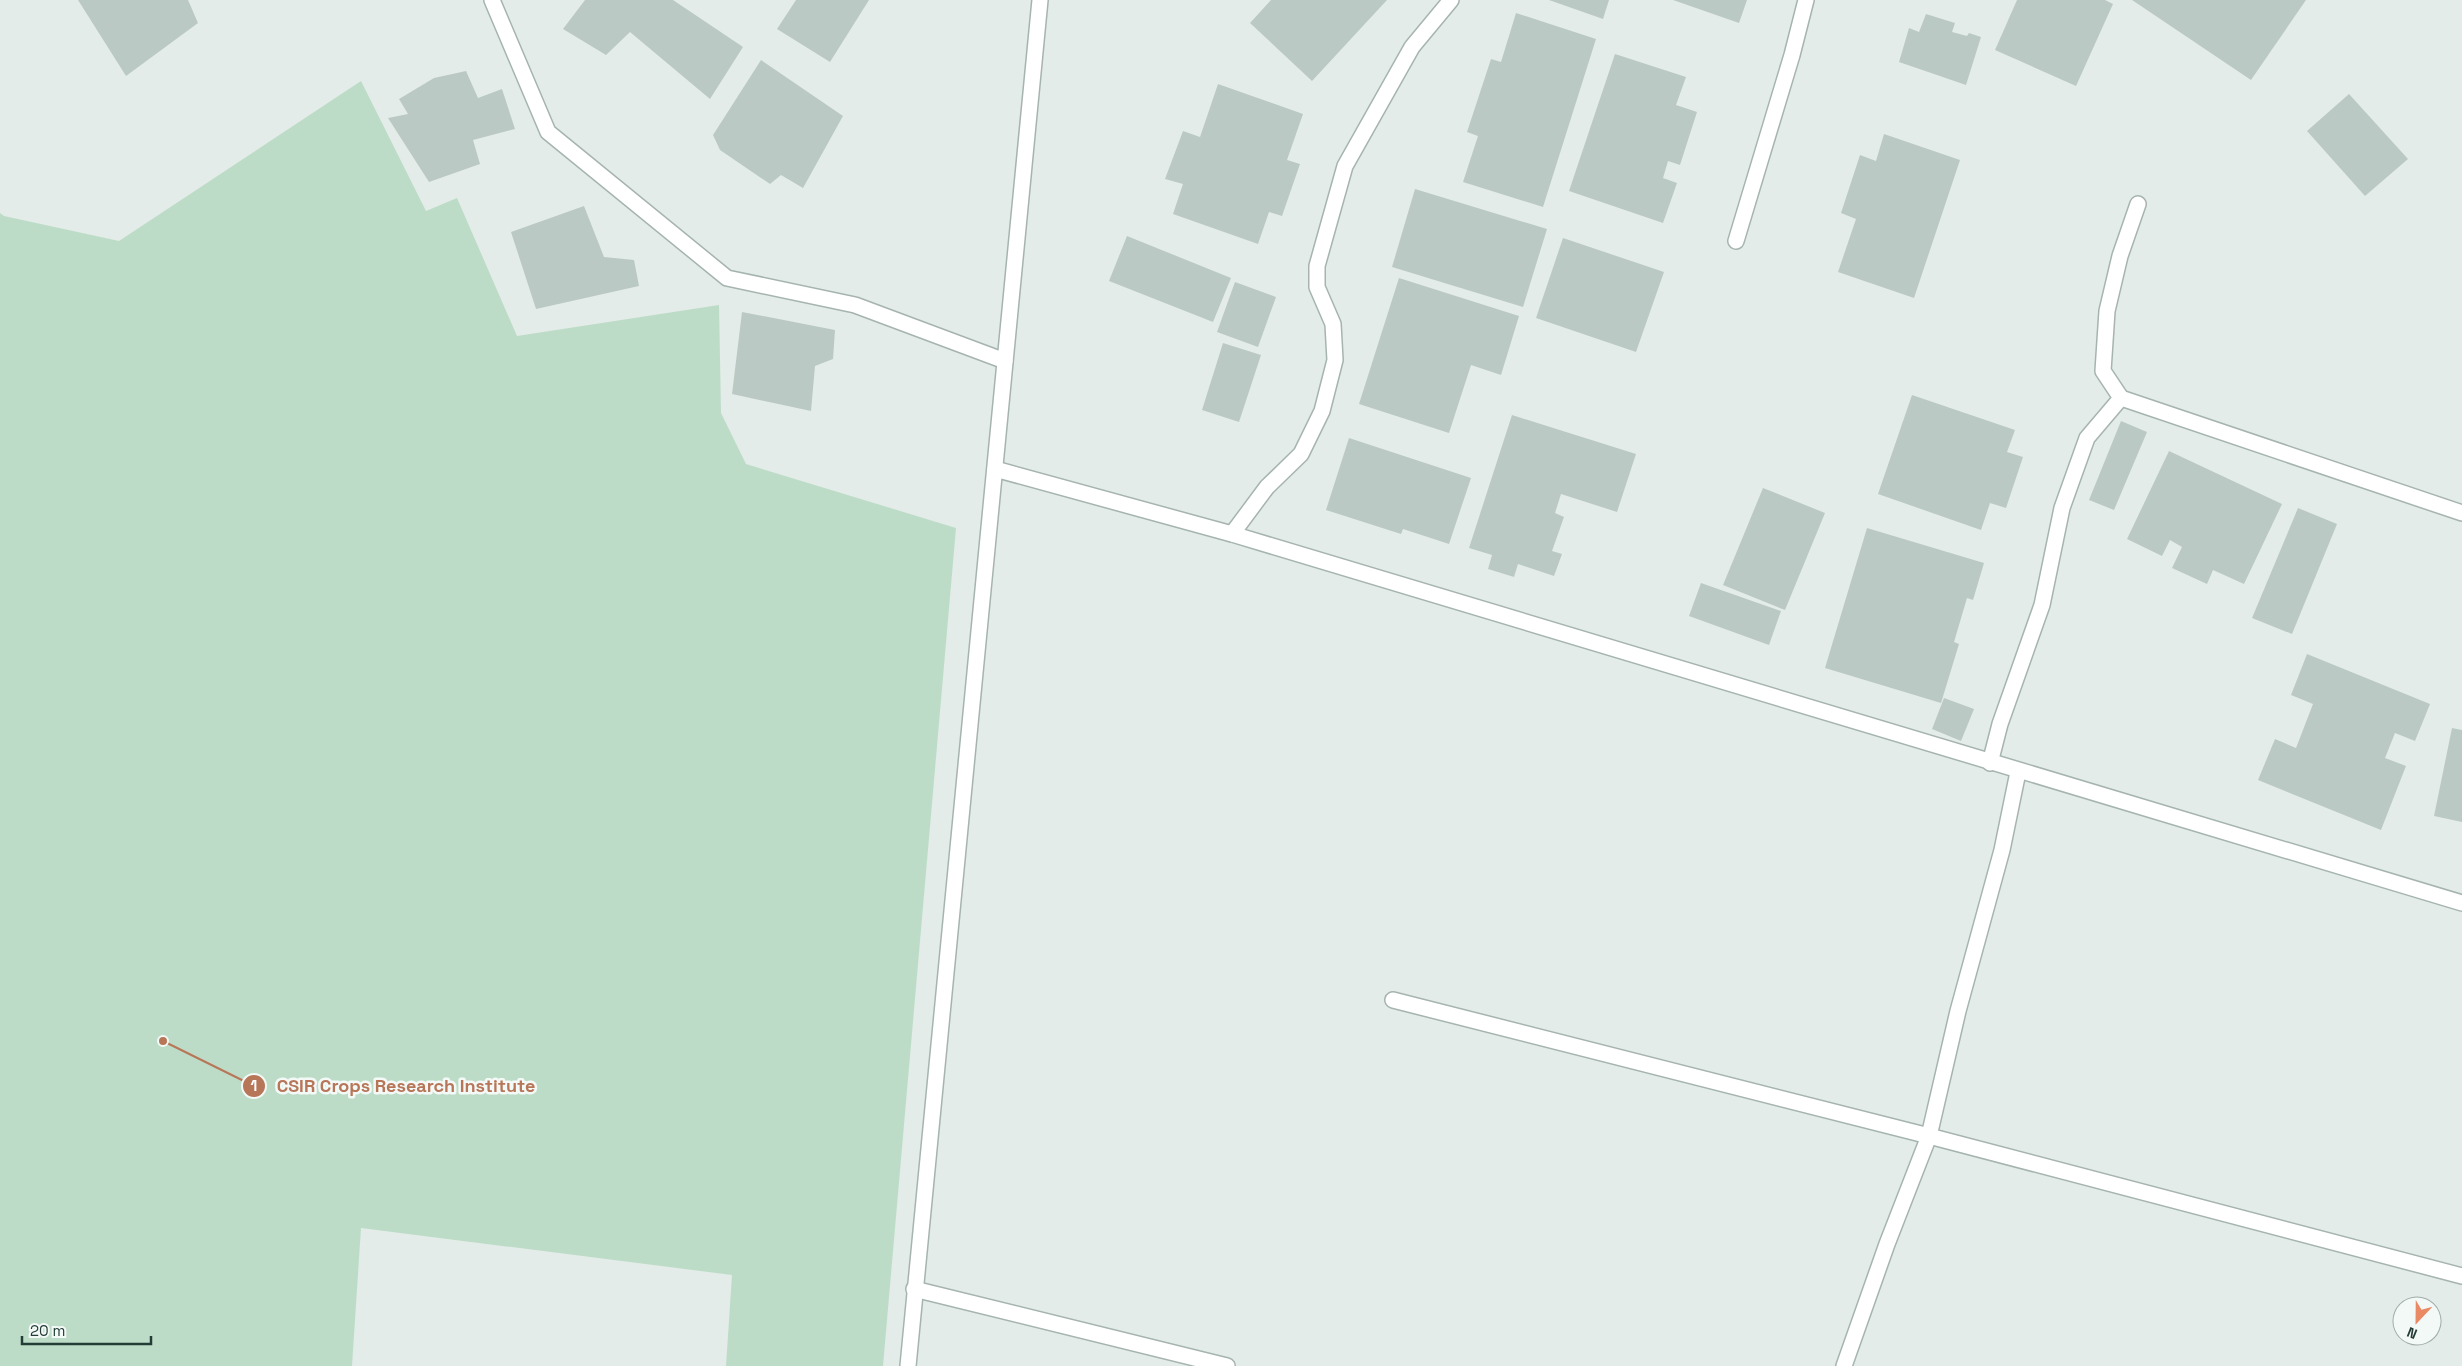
<svg xmlns="http://www.w3.org/2000/svg" width="2462" height="1366" font-family="'Space Grotesk',sans-serif">
<style>
.green{fill:#bddcc7}
.building{fill:#bbc9c4}
.lines{fill:none;stroke-linecap:round;stroke-linejoin:round}
.street-casing{stroke:#a6b4af;stroke-width:18}
.street{stroke:#fff;stroke-width:15}
.leader{fill:none;stroke:#b87659;stroke-width:2}
.callout-dot{fill:#b87659;stroke:#f3f9f6;stroke-width:2}
.mark-label{font-size:15px;text-anchor:middle;font-weight:bold;fill:#fff}
.callout-label{font-size:18px;text-anchor:middle;font-weight:bold;fill:#b87659;stroke:#f3f9f6;stroke-width:5;stroke-linejoin:round;paint-order:stroke}
</style>
<rect width="100%" height="100%" fill="#e3ece8"/>
<path class="green" d="M361,81L426,211L457,198L517,336L719,305L721,413L746,464L956,528L883,1366H726L732,1275L361,1228L352,1366H0V213L4,216L119,241Z"/>
<g class="building">
<path d="M78,0H188L198,23L126,76Z"/>
<path d="M585,0H673L743,47L710,99L630,32L606,55L563,29Z"/>
<path d="M796,0H869L830,62L777,29Z"/>
<path d="M1271,0H1387L1312,81L1250,23Z"/>
<path d="M1549,0H1609L1603,19Z"/>
<path d="M1673,0H1747L1739,23Z"/>
<path d="M2017,0H2105L2113,4L2076,86L1995,50Z"/>
<path d="M2132,0H2306L2251,80Z"/>
<path d="M1516,13L1596,39L1543,207L1463,182L1478,136L1467,132L1491,59L1501,62Z"/>
<path d="M1926,14L1955,23L1952,32L1967,36L1969,33L1981,37L1966,85L1899,62L1909,28L1919,32Z"/>
<path d="M1615,54L1686,77L1676,105L1697,112L1680,165L1668,161L1663,178L1677,183L1663,223L1569,191Z"/>
<path d="M761,60L843,116L803,188L781,175L770,184L720,150L713,135Z"/>
<path d="M466,71L478,98L502,89L515,129L473,140L480,164L429,182L388,118L408,114L399,99L434,78Z"/>
<path d="M1218,84L1303,114L1287,160L1300,164L1282,216L1269,212L1258,244L1173,214L1183,184L1165,179L1183,131L1200,137Z"/>
<path d="M2349,94L2408,159L2365,196L2307,131Z"/>
<path d="M1884,134L1960,160L1914,298L1838,272L1856,219L1841,213L1860,155L1876,161Z"/>
<path d="M1415,189L1547,229L1523,307L1392,267Z"/>
<path d="M584,206L604,257L634,260L639,286L536,309L511,232Z"/>
<path d="M1127,236L1231,278L1213,322L1109,281Z"/>
<path d="M1563,238L1664,272L1636,352L1536,318Z"/>
<path d="M1399,278L1519,316L1501,375L1471,365L1449,433L1359,404Z"/>
<path d="M1235,282L1276,297L1258,347L1217,332Z"/>
<path d="M742,312L835,330L833,359L815,366L811,411L732,394Z"/>
<path d="M1223,343L1261,355L1239,422L1202,410Z"/>
<path d="M1912,395L2015,430L2007,452L2023,457L2006,508L1990,503L1981,530L1878,494Z"/>
<path d="M1512,415L1636,454L1617,512L1561,494L1555,513L1564,517L1552,551L1562,554L1554,576L1518,564L1514,577L1488,569L1492,555L1469,548Z"/>
<path d="M2121,421L2147,432L2114,510L2089,500Z"/>
<path d="M1349,438L1471,478L1449,544L1403,529L1401,534L1326,510Z"/>
<path d="M2169,451L2282,504L2244,584L2213,570L2207,584L2172,568L2182,547L2170,540L2162,556L2127,539Z"/>
<path d="M1763,488L1825,513L1785,610L1723,585Z"/>
<path d="M2298,508L2337,524L2292,634L2252,618Z"/>
<path d="M1867,528L1984,563L1973,600L1967,598L1954,642L1959,644L1941,703L1825,668Z"/>
<path d="M1701,583L1781,611L1769,645L1689,616Z"/>
<path d="M2307,654L2430,704L2415,741L2395,733L2385,758L2406,766L2381,830L2258,780L2275,739L2296,748L2313,704L2291,695Z"/>
<path d="M1944,698L1974,709L1961,741L1932,729Z"/>
<path d="M2452,728L2462,730V822L2434,816Z"/>
</g>
<g class="lines">
<defs>
<g id="street">
<path d="M492,0L548,132L727,278L855,305L1005,361"/>
<path d="M1736,241L1792,55L1806,0"/>
<path d="M2121,398L2462,513"/>
<path d="M995,469L1232,534L2462,903"/>
<path d="M1232,534L1267,487L1301,454L1322,411L1335,360L1333,324L1317,287V266L1345,166L1412,47L1451,0"/>
<path d="M1990,763L2000,724L2042,605L2062,508L2087,438L2121,398L2103,371L2107,311L2120,256L2138,204"/>
<path d="M1393,1000L1929,1136L2462,1276"/>
<path d="M914,1289L1227,1366"/>
<path d="M908,1366L1040,0"/>
<path d="M1844,1366L1887,1244L1929,1136L1958,1011L2002,850L2018,772"/>
</g>
</defs>
<use href="#street" class="street-casing"/>
<use href="#street" class="street"/>
</g>
<path class="leader" d="M163 1041L254 1086"/>
<g class="callout-dot">
<circle cx="163" cy="1041" r="5"/>
<circle cx="254" cy="1086" r="12"/>
</g>
<g class="mark-label">
<text x="254" y="1091">1</text>
</g>
<g class="callout-label">
<text x="406" y="1092">CSIR Crops Research Institute</text>
</g>
<g transform="translate(2417 1321) rotate(202)"><circle r="24" fill="#f3f9f6" stroke="#a0adaa"/>
<path d="M0-4L9 19L0 12L-9 19Z" fill="#e98a64"/>
<text y="-8" font-size="14" font-weight="bold" text-anchor="middle" fill="#243c37">N</text>
</g>
<path d="M22 1336v8h129v-8" fill="none" stroke="#243c37" stroke-width="2.5"/>
<text x="30" y="1336" font-size="15" fill="#243c37" stroke="#f3f9f6" stroke-width="4" paint-order="stroke">20 m</text>
</svg>
